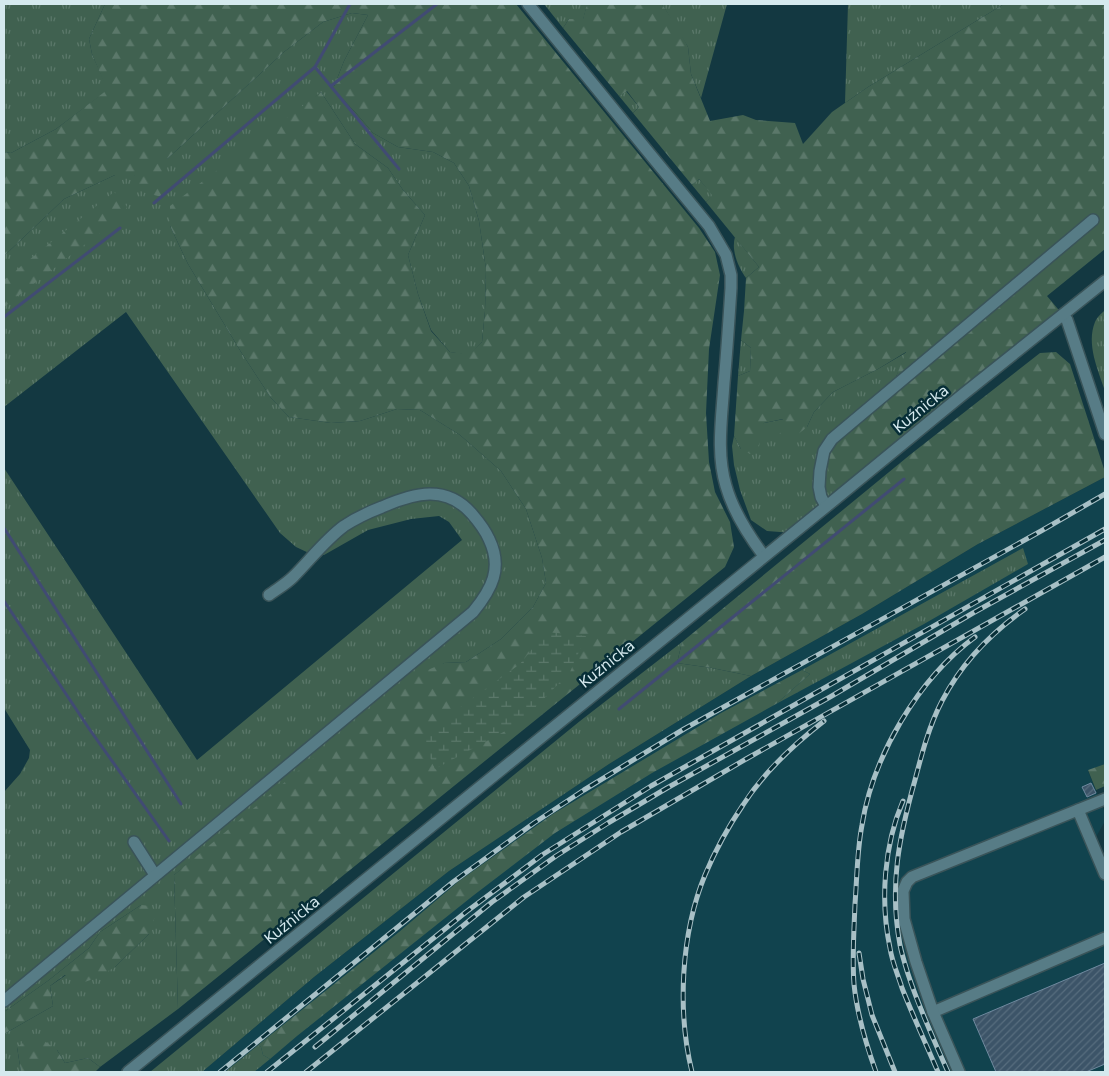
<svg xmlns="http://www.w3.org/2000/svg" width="1109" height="1076" font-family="'DejaVu Sans',sans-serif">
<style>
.built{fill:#11434e}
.grass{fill:url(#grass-tufts)}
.forest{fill:url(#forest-firs)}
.wetland{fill:url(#wetland-marsh)}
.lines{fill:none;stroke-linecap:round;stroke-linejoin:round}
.stream{stroke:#414b73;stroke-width:3}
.building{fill:url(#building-hatch);stroke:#6f899f}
.minor-casing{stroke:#3a5459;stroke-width:14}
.minor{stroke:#577c86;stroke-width:11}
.rail-casing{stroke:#a8c0c6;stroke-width:5}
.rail{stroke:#072e37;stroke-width:3;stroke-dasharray:9;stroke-linecap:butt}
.labels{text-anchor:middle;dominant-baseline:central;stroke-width:5;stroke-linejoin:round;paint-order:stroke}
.street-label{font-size:15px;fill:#d5e9ee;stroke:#072e37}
</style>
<defs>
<pattern id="grass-tufts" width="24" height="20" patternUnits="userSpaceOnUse" patternTransform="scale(1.25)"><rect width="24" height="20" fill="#406150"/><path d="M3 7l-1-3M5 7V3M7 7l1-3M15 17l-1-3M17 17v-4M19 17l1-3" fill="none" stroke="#5b786a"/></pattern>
<pattern id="forest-firs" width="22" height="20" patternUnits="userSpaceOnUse" patternTransform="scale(1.25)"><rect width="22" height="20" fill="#406150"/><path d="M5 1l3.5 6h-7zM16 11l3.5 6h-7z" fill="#5b786a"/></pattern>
<pattern id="wetland-marsh" width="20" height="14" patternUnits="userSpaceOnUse" patternTransform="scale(1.25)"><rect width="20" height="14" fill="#406150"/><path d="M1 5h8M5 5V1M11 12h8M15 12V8" fill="none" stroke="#5b786a"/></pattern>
<pattern id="building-hatch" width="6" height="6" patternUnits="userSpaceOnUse" patternTransform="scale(1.25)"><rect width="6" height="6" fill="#3c5468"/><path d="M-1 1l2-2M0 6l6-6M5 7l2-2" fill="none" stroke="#576d7e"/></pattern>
</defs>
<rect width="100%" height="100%" fill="#133841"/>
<path class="built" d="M1105,477V764L1088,771L1105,813V821L1096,837L1105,858V1072H202L314,977L449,871L609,764L751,676L862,614L978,544Z"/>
<g class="grass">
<path d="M4,4H105L89,39L92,54L108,90L56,129L11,153L4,152Z"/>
<path d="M544,4H587V5L583,20L569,19L563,28Z"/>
<path d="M662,4H727L701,98L691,74L688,47Z"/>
<path d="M848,4H1004L868,87L845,103Z"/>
<path d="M352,13L368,15L344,61L333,89L356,113L373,133L398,147L433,152L454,163L469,186L479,221L486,269L485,311L482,342L469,355L450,352L431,330L418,294L408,255L425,215L403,190L388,168L355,144L321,92L170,226L188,264L241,352L271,398L289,417L331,423L360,421L397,409L420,410L460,435L501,471L526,509L542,558L546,583L533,607L501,639L466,662L444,663L174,875L178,1009L100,1067L88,1058L65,1063L57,1050L17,1047L21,1072H4V1034L53,1006L50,986L66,975L115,967L149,934L141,905L100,932L89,948L49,980L4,1012V792L20,774L29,758L30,750L4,708V468L197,760L462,540L449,522L439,516L411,519L368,530L324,555L311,554L296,547L280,533L126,312L4,407V256L64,199L115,175H134L167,186V159L284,52L323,22Z"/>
<path d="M626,91L639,107L633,113L619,96Z"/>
<path d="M699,179L713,195L706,202L692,185Z"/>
<path d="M735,237L759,267L746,278C738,267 731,250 735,237Z"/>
<path d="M1105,310V391C1098,370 1086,344 1095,322C1097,317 1102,313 1105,310Z"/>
<path d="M741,340L751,348L750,371L738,376Z"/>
<path d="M907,352L895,379L833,501L793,533L767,531L751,520L740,490L734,465L732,446L734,436L741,449L764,423L784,419L783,426L807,427L814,412L833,392L878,369Z"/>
<path d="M1023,548L1028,564L924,624L776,704L810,674L802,670Z"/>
<path d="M682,642L677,663L712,668L751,676L609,764L449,871L314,977L202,1072H150L580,721Z"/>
<path d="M258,1045L261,1047L263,1055L270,1059L254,1072H225Z"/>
</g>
<g class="forest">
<path d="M105,4H516L699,228L715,252L720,275L709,349L706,413L709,462L715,492L730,522L734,547L725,567L178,1009L174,875L409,678L444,663L466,662L501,639L533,607L546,583L542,558L526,509L501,471L460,435L420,410L397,409L360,421L331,423L289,417L271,398L241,352L188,264L170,226V206L321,92L355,144L388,168L403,190L425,215L408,255L418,294L431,331L450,352L469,354L482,342L485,311L486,269L479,221L469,186L454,163L433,152L398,147L373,133L356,113L333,89L344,61L368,15L352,13L323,22L284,52L167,159V186L162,197L142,192L134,175H115L64,199L4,256V152L11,153L56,129L107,90L92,54L89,39Z"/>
<path d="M587,4H662L679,30L688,47L691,74L710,121L743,115L756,120L795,123L803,144L832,112L868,87L1004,4H1105V249L1047,296L1063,315L833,501L825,446L895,379L906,352L878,369L833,392L814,412L807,427L792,439L779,437L783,419L764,423L758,451L750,454L741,449L734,436L738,376L750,371L751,348L741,340L744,311L746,278L759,267L706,202L712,195L699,179L692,185L633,113L639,107L627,91L619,96L563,28L569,19H583Z"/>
<path d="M114,192L121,198L127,207L121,218L72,254L4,307V280Z"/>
<path d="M1056,352L1070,364L1105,472V477L978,544L862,614L751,676L712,668L677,663L682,642L911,454L1040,353Z"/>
<path d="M802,670L810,674L776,704L652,773L555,833L474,895L297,1036L270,1059L263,1055L261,1047L258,1045L399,932L459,881L553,814L721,713Z"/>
<path d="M1105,764V786L1096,790L1088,770Z"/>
<path d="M141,905L151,906L155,916L149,934L115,967L96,978L79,984L65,975L50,986L53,1006L4,1034V1012L49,980L89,948L100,932Z"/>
<path d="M29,1039L43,1040L57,1050L65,1063L88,1058L100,1067L95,1072H21L17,1047Z"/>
</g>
<path class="wetland" d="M546,632L586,636L570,672L520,723L435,769L423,740L455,711L520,664Z"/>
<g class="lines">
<g class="stream">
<path d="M315,67L399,169"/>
<path d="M331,86L437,4"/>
<path d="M154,203L315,67L350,4"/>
<path d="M4,317L120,228"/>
<path d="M4,528L181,804"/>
<path d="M4,601L90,730L169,841"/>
<path d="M619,709L904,479"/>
</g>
</g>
<g class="building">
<path d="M1091,783L1096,793L1087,797L1082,787Z"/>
<path d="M1105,963V1064L1086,1072H996L973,1019Z"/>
</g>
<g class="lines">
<defs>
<g id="minor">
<path d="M528,4L645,148L709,226L726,255L731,275V288C729,319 727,351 724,383C722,417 716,453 726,486C733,511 749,536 764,556"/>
<path d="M1063,315L1067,320L1105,434"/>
<path d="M826,506L821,497L819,487L820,471L824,451L832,439L1093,220"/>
<path d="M1078,810L1105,874"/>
<path d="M134,842L155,875"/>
<path d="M4,1001L473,612C492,589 503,568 489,539C485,530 478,521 472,514C446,484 414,493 382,507C369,512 356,518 344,526C325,540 310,560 293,577C286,584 277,589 269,595"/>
<path d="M933,1012L1105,938"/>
<path d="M128,1072L833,501L961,396L1105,281"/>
<path d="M959,1072L933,1012L916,962L904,919L903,891L907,882L912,877L1105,799"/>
</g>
</defs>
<use href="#minor" class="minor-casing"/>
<use href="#minor" class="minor"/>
<defs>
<g id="rail">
<path d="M903,801C884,845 880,901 890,948C892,962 898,975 902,988C913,1016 926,1044 938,1072"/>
<path d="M859,953L863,979L872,1015L895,1072"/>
<path d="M315,1047L492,902L556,856L608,823L667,788L830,697L973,613L1105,540"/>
<path d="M220,1072L453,882L534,823L584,790L684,729L1041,531L1105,494"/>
<path d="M267,1072L466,912L542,855L583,829L651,786L757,726L1105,529"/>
<path d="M306,1072L524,897L621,832L746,759L1105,557"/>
<path d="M692,1072C677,1011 681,933 705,875C715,851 728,827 743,805C764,772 793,745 824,721"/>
<path d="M876,1072C866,1044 857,1015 854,984C852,958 854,931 855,904C857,878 857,851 862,825C873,756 918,679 975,637"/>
<path d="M948,1072C934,1040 919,1008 908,974C905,964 902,955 900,945C889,886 899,837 915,780C922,753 929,726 942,701C961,664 991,633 1025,609"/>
</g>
</defs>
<use href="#rail" class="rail-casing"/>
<use href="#rail" class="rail"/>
</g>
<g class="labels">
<g class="street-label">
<text transform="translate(921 409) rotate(-39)">Kuźnicka</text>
<text transform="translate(607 664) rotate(-39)">Kuźnicka</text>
<text transform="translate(292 920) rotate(-39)">Kuźnicka</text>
</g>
</g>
<rect width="1109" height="1076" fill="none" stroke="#d5e9ee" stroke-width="10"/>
</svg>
